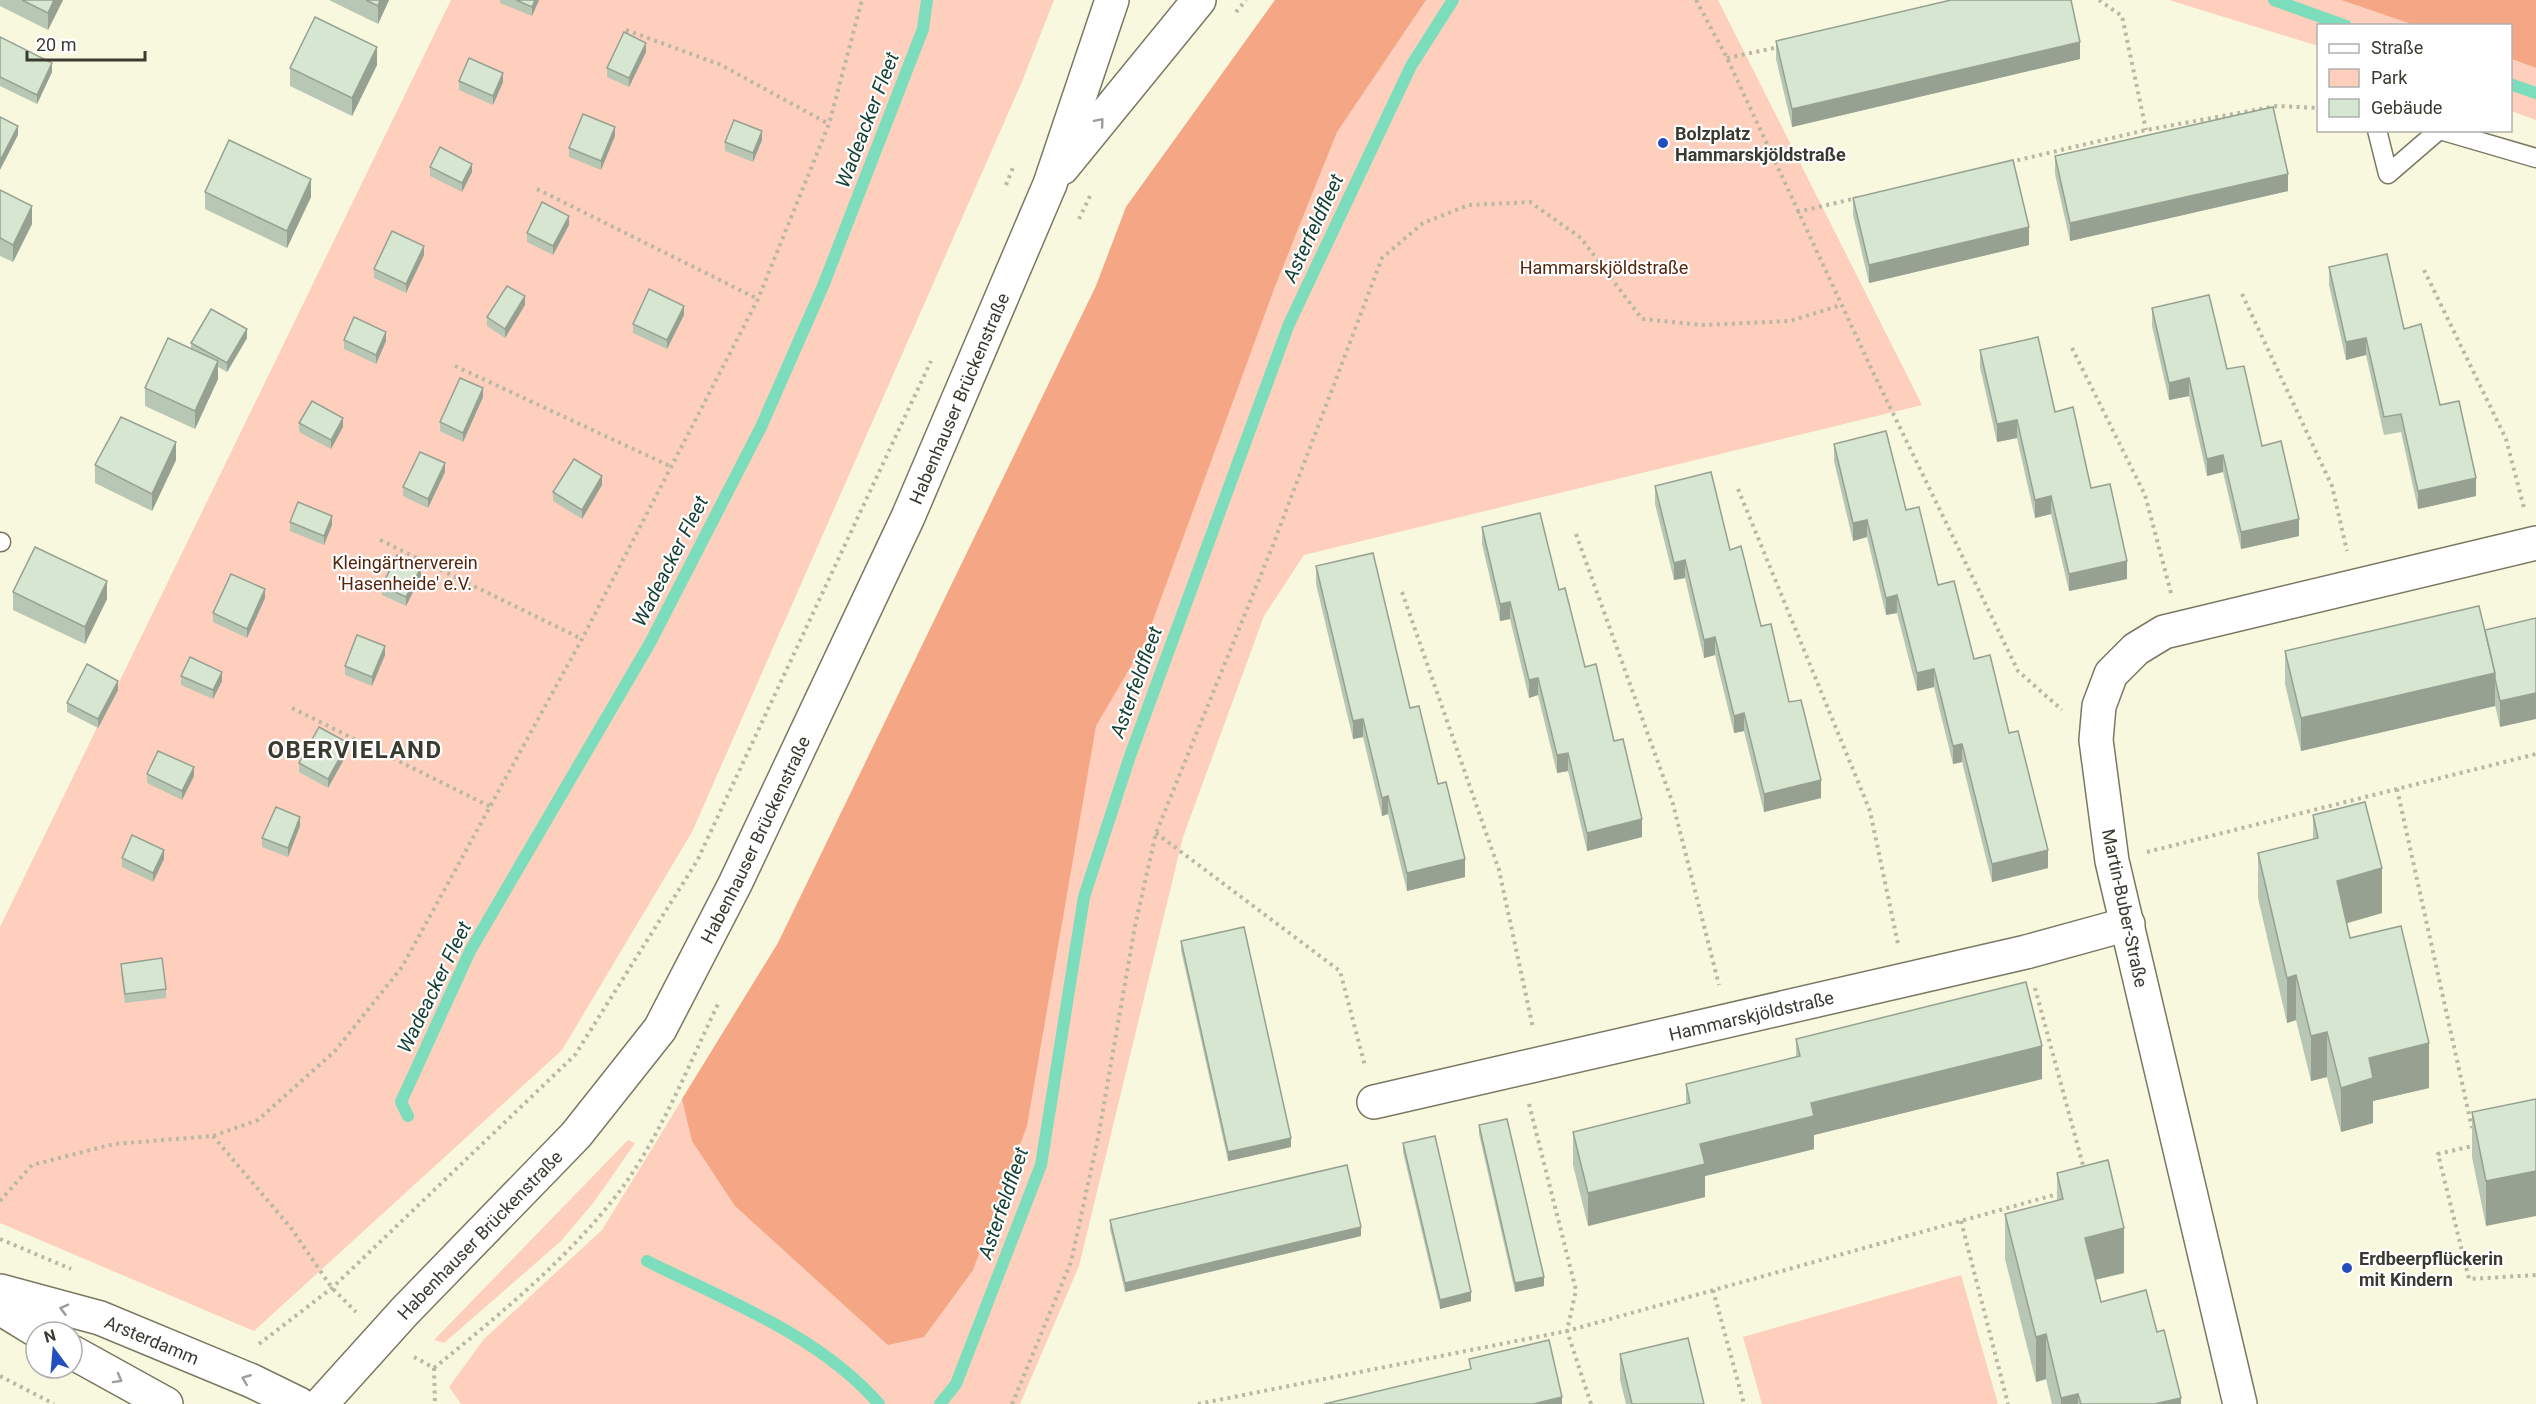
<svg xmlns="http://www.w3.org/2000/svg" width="2536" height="1404" font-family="Roboto,sans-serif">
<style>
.green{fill:#fdcfbc}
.forest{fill:#f5a684}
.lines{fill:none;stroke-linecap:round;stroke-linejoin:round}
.stream{stroke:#7bddbc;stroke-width:12}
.lane-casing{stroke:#797963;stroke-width:21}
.street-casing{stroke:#797963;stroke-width:36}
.secondary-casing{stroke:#797963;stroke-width:36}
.path{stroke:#b8b8a4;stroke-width:4;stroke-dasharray:3 4.5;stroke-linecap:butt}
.lane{stroke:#fff;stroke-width:18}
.street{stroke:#fff;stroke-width:33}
.secondary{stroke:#fff;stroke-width:33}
.wall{fill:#b8c6b4}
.shaded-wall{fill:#96a192}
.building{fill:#d6e6d1;stroke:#96a192;stroke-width:1.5}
.oneway{stroke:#9c9c98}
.poi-dot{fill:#244ebc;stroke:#fff;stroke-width:2}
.labels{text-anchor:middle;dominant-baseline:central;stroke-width:4.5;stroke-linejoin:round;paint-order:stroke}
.poi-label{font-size:18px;font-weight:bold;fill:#3a3a30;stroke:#fff;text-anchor:start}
.park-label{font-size:18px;fill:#55240c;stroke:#fff}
.street-label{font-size:18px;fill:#3a3a30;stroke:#fff}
.water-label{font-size:20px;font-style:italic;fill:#123f31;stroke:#fff}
.district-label{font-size:24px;font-weight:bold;letter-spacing:1.5px;fill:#3a3a30;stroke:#fff}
</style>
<rect width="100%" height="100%" fill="#f8f8de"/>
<g class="green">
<path d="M451,0H1054L1021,84L692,832L562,1050L254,1331L0,1223V927Z"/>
<path d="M1275,0H1718L1922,405L1304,555L1264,616L1183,837L1079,1266L1020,1404H461L449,1387L484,1339L602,1230L778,943L1096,286L1126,207Z"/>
<path d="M2169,0H2341L2414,25L2318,26V46Z"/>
<path d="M2510,59L2536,68V120L2511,111Z"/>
<path d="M628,1140L635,1143L594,1202L561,1241L444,1343L434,1340Z"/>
<path d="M1961,1275L1998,1404H1762L1743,1337Z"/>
</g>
<g class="forest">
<path d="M1275,0H1426L1337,132L1274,289L1145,642L1096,726L1027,1126L973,1270L924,1337L888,1345L735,1206L692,1141L682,1099L778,943L1096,286L1126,207Z"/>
<path d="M2341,0H2536V68L2511,59L2510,26L2414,25Z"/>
</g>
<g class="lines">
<g class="stream">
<path d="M2274,0L2346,26"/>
<path d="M2510,84L2536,93"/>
<path d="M408,1116L401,1102L470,951L650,643L761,427L823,286L923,29L927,0"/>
<path d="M647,1261C727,1301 819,1335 879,1404"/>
<path d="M940,1404L956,1384L1041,1165L1084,897L1130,756L1289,324L1411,66L1453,0"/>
</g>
<defs>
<g id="lane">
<path d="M2377,130L2388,174L2439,130"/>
<path d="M2440,130L2536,158"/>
<path d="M0,542H1"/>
</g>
<g id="street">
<path id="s1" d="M1374,1102L2026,952L2128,924"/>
<path d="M2240,1404L2112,861L2096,740L2099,706L2111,674L2136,649L2164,632L2536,543"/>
</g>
<g id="secondary">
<path d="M1062,168L1199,0"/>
<path id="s2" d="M0,1291L100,1318L252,1381L299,1404"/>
<path d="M0,1308L39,1332"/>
<path d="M72,1352L166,1404"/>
<path id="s3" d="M321,1404L405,1311L576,1135L660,1029L735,884L908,517L1050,184L1112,0"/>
</g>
</defs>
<use href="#lane" class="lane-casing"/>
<use href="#street" class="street-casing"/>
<use href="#secondary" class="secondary-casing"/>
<g class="path">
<path d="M1696,0L1727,58L1872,370L2018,671L2062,710"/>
<path d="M2099,0L2122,16L2146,130"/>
<path d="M1236,12L1246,0"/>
<path d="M626,30L721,65L829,124"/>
<path d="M1727,58L1779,47"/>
<path d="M2010,162L2146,130L2277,106L2318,108"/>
<path d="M1006,185L1014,165"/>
<path d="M537,189L758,299"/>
<path d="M1797,212L1857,198"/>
<path d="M1079,219L1090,196"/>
<path d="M2424,270L2506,439L2524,508"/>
<path d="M2242,294L2332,486L2347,551"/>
<path d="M2072,348L2145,495L2171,593"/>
<path d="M455,366L672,467"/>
<path d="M1738,489L1870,811L1898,944"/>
<path d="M1576,534L1673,804L1719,985"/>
<path d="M380,540L582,639"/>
<path d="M1402,592L1499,870L1533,1028"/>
<path d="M292,708L491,807"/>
<path d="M2397,789L2472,1128"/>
<path d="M1156,833L1340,971L1365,1066"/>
<path d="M2147,852L2536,754"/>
<path d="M2035,988L2084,1169"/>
<path d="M1529,1104L1576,1290L1567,1331L1591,1404"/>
<path d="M213,1136L291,1228L332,1288L356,1312"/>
<path d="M2477,1145L2438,1154L2469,1279L2536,1275"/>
<path d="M0,1201L32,1165L114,1144L213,1136L258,1120L335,1051L402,967L582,639L758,299L829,124L862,0"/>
<path d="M1961,1221L2008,1404"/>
<path d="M0,1239L71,1269"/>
<path d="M1713,1290L1744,1404"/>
<path d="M259,1344L332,1288L575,1055L697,861L931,361"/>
<path d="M414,1357L434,1368"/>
<path d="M434,1368C498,1316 569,1258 619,1192C661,1136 688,1066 719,1002"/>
<path d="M434,1368L435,1404"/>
<path d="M0,1376L54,1404"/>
<path d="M1012,1404L1071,1262L1098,1138L1135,926L1156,833L1273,545L1382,258L1423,223L1469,205L1530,202L1581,238L1642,319L1702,325L1790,321L1841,305"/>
<path d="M1198,1404L1567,1331L2061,1193"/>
</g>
<use href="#lane" class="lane"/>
<use href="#street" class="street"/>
<use href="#secondary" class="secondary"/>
</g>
<g class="wall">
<path d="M0,0H63L48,30L0,6Z"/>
<path d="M329,0H389L378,24Z"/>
<path d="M500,0H539L532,16L500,3Z"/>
<path d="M0,37L52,72L37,104L0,86Z"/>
<path d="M1776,41L2080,59L1792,127L1776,59Z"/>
<path d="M646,52L629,87L607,77V68Z"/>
<path d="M377,65L352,116L290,86V68Z"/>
<path d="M459,81L503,82L493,105L459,90Z"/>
<path d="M615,136L601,170L569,157V148Z"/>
<path d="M762,140L753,162L725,151V142Z"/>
<path d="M2055,156L2288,191L2070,241L2055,174Z"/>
<path d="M430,167L472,172L462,192L430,176Z"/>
<path d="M0,190L32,224L13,262L0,256Z"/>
<path d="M205,192L311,197L287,248L205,209Z"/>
<path d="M1853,198L2029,245L1869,283L1853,215Z"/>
<path d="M569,225L553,255L527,242V233Z"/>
<path d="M424,255L406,293L374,278V269Z"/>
<path d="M2329,267L2404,329L2440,405L2476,496L2418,509L2401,432L2384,435L2366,355L2346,360L2329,285Z"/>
<path d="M525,305L505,338L487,326V317Z"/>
<path d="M2152,308L2227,369L2262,446L2299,536L2241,549L2223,472L2207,476L2189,396L2169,400L2152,326Z"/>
<path d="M684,315L667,349L633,333V324Z"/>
<path d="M247,338L227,372L218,367V379L195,429L145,406V388L191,348V343Z"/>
<path d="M344,340L386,341L376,364L344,349Z"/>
<path d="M1980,350L2055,412L2091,488L2127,579L2069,591L2051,514L2035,518L2017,438L1997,442L1980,367Z"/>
<path d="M483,397L463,442L440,431V422Z"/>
<path d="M299,423L343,427L331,449L299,432Z"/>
<path d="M1834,444L1906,510L1938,585L2009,733L2048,868L1992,882L1962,762L1953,764L1934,687L1917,691L1897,613L1886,615L1867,537L1853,541L1834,461Z"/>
<path d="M176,460L152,511L95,483V465Z"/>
<path d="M445,472L428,508L403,496V487Z"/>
<path d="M602,485L582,519L553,501V492Z"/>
<path d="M1655,486L1730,550L1761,626L1789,702L1821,798L1764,812L1744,731L1734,733L1715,655L1704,658L1685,578L1674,580L1655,504Z"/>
<path d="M290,522L332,525L324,545L290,531Z"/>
<path d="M1482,527L1559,590L1585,667L1614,741L1642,837L1587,851L1568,771L1557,773L1538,695L1529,698L1510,619L1500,621L1482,544Z"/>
<path d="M1316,566L1410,708L1438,784L1465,877L1407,891L1388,814L1382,816L1363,737L1353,739L1316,584Z"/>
<path d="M421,576L406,606L382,595V586Z"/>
<path d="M13,592L107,599L85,644L13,610Z"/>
<path d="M265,598L247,638L213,622V613Z"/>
<path d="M2536,618L2500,727L2495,705V706L2301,751L2285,684V651L2485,630Z"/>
<path d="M385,655L372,686L345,675V666Z"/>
<path d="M181,676L222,681L213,699L181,685Z"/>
<path d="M118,690L98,728L67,712V703Z"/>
<path d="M348,752L328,788L299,772V763Z"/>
<path d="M147,774L194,776L182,800L147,783Z"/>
<path d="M2313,815L2382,913L2347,923L2350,938L2429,1088L2373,1101V1123L2341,1132L2327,1077L2311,1081L2296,1020L2287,1023L2258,898V853L2313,839Z"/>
<path d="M300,826L288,857L262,847V838Z"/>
<path d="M122,858L164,859L153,882L122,867Z"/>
<path d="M1181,941L1291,1147L1228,1161L1181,950Z"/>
<path d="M121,964L166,989V998L125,1003L121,973Z"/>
<path d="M1796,1039L2042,1079L1814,1135V1149L1705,1176V1197L1588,1226L1573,1165V1132L1686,1104V1084L1796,1058Z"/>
<path d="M2536,1099L2486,1226L2472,1157V1112Z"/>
<path d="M1479,1125L1544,1286L1515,1292L1479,1134Z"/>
<path d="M1403,1143L1471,1301L1440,1309L1403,1152Z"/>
<path d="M2057,1173L2124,1273L2095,1280L2101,1302L2157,1332L2181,1404H2052L2046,1379L2036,1382L2005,1259V1214L2057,1201Z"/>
<path d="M1110,1220L1361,1236L1125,1292L1110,1229Z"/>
<path d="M1620,1354L1704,1404H1626L1620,1380Z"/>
</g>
<g class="shaded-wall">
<path d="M54,0H63L48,30V13Z"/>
<path d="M380,0H389L378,24V6Z"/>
<path d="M535,0H539L532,16V7Z"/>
<path d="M2080,42V59L1792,127V109Z"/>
<path d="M646,43V52L629,87V78Z"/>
<path d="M377,47V65L352,116V98Z"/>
<path d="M52,63V72L37,104V95Z"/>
<path d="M503,73V82L493,105V96Z"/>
<path d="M18,126V135L0,170V161Z"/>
<path d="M615,127V136L601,170V161Z"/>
<path d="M762,131V140L753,162V153Z"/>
<path d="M472,164V172L462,192V183Z"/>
<path d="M2288,174V191L2070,241V223Z"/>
<path d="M311,179V197L287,248V231Z"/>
<path d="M32,206V224L13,262V245Z"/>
<path d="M569,216V225L553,255V246Z"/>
<path d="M2029,227V245L1869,283V265Z"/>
<path d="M424,246V255L406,293V284Z"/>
<path d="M525,296V305L505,338V329Z"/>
<path d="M684,306V315L667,349V340Z"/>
<path d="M247,329V338L227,372V363Z"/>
<path d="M386,332V341L376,364V355Z"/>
<path d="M2366,338V355L2346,360V342Z"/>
<path d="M218,361V379L195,429V411Z"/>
<path d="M2189,378V396L2169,400V383Z"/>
<path d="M483,388V397L463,442V433Z"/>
<path d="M343,418V427L331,449V440Z"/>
<path d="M2017,420V438L1997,442V424Z"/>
<path d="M176,442V460L152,511V494Z"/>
<path d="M2223,455V472L2207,476V459Z"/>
<path d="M445,463V472L428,508V499Z"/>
<path d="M602,476V485L582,519V510Z"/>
<path d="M2476,478V496L2418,509V491Z"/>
<path d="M2051,496V514L2035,518V500Z"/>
<path d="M332,516V525L324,545V536Z"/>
<path d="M2299,519V536L2241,549V532Z"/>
<path d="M1867,520V537L1853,541V523Z"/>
<path d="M1685,560V578L1674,580V563Z"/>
<path d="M2127,561V579L2069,591V574Z"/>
<path d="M421,567V576L406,606V597Z"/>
<path d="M107,581V599L85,644V627Z"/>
<path d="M265,589V598L247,638V629Z"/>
<path d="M1897,595V613L1886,615V598Z"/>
<path d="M1510,602V619L1500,621V604Z"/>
<path d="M1715,637V655L1704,658V640Z"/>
<path d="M385,646V655L372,686V677Z"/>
<path d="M1934,669V687L1917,691V673Z"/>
<path d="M222,672V681L213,699V690Z"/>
<path d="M2495,673V706L2301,751V718Z"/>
<path d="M1538,678V695L1529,698V680Z"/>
<path d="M118,681V690L98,728V719Z"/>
<path d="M2536,693V719L2500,727V701Z"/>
<path d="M1744,713V731L1734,733V716Z"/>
<path d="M1363,719V737L1353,739V721Z"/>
<path d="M348,743V752L328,788V779Z"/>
<path d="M1962,744V762L1953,764V746Z"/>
<path d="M1568,753V771L1557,773V755Z"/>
<path d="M194,767V776L182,800V791Z"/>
<path d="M1821,780V798L1764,812V794Z"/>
<path d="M1388,796V814L1382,816V798Z"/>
<path d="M300,817V826L288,857V848Z"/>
<path d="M1642,819V837L1587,851V833Z"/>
<path d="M164,850V859L153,882V873Z"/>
<path d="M2048,850V868L1992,882V864Z"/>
<path d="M1465,859V877L1407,891V873Z"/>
<path d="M2382,868V913L2337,926V881Z"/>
<path d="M2296,975V1020L2287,1023V978Z"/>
<path d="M2327,1032V1077L2311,1081V1036Z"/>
<path d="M2429,1043V1088L2373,1101V1123L2341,1132V1088L2369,1058Z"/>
<path d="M2042,1046V1079L1814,1135V1149L1705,1176V1197L1588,1226V1193L1700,1144L1811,1103Z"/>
<path d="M1291,1138V1147L1228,1161V1152Z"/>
<path d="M2536,1171V1216L2486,1226V1181Z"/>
<path d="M1361,1227V1236L1125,1292V1283Z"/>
<path d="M2124,1228V1273L2085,1282V1238Z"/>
<path d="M1544,1277V1286L1515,1292V1283Z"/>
<path d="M1471,1292V1301L1440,1309V1300Z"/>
<path d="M2046,1334V1379L2036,1382V1337Z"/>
<path d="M2078,1394V1404H2061V1398Z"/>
<path d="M1562,1397V1404H1533Z"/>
<path d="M2181,1398V1404H2154Z"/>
</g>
<g class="building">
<path d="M22,0H54L48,13Z"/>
<path d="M366,0H380L378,6Z"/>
<path d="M516,0H535L532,7Z"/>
<path d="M1951,0H2071L2080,42L1792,109L1776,41Z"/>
<path d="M315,17L377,47L352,98L290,68Z"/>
<path d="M624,32L646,43L629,78L607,68Z"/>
<path d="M0,37L52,63L37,95L0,77Z"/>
<path d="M469,58L503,73L493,96L459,81Z"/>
<path d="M2273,107L2288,174L2070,223L2055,156Z"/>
<path d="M583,114L615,127L601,161L569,148Z"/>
<path d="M0,117L18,126L0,161Z"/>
<path d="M734,120L762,131L753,153L725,142Z"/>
<path d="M229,140L311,179L287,231L205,192Z"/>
<path d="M440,147L472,164L462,183L430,167Z"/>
<path d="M2013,160L2029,227L1869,265L1853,198Z"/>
<path d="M0,190L32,206L13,245L0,238Z"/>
<path d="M542,202L569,216L553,246L527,233Z"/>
<path d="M392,231L424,246L406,284L374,269Z"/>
<path d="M2387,254L2404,329L2421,324L2440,405L2459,401L2476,478L2418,491L2401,414L2384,417L2366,338L2346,342L2329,267Z"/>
<path d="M507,286L525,296L505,329L487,317Z"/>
<path d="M649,289L684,306L667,340L633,324Z"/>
<path d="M2209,295L2227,369L2244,366L2262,446L2281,441L2299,519L2241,532L2223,455L2207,459L2189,378L2169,383L2152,308Z"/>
<path d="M211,309L247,329L227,363L191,343Z"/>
<path d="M354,317L386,332L376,355L344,340Z"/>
<path d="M2038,337L2055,412L2073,407L2091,488L2110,484L2127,561L2069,574L2051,496L2035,500L2017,420L1997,424L1980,350Z"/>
<path d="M168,338L218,361L195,411L145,388Z"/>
<path d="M460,378L483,388L463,433L440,422Z"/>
<path d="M312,401L343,418L331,440L299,423Z"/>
<path d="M121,417L176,442L152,494L95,465Z"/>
<path d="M1886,431L1906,510L1919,507L1938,585L1954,581L1974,659L1990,655L2009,733L2018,731L2048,850L1992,864L1962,744L1953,746L1934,669L1917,673L1897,595L1886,598L1867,520L1853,523L1834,444Z"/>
<path d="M420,452L445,463L428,499L403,487Z"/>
<path d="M574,459L602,476L582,510L553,492Z"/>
<path d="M1711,472L1730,550L1741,546L1761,626L1771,624L1789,702L1801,700L1821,780L1764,794L1744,713L1734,716L1715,637L1704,640L1685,560L1674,563L1655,486Z"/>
<path d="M298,502L332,516L324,536L290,522Z"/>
<path d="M1540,513L1559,590L1565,588L1585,667L1596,664L1614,741L1623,739L1642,819L1587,833L1568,753L1557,755L1538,678L1529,680L1510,602L1500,604L1482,527Z"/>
<path d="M35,547L107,581L85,627L13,592Z"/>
<path d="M1373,553L1410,708L1419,706L1438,784L1446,782L1465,859L1407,873L1388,796L1382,798L1363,719L1353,721L1316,566Z"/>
<path d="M397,555L421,567L406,597L382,586Z"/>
<path d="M231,574L265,589L247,629L213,613Z"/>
<path d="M2479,606L2495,673L2301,718L2285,651Z"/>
<path d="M2536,618V693L2500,701L2495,679V673L2485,630Z"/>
<path d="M357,635L385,646L372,677L345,666Z"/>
<path d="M190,657L222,672L213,690L181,676Z"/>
<path d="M87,664L118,681L98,719L67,703Z"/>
<path d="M319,727L348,743L328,779L299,763Z"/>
<path d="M158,751L194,767L182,791L147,774Z"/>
<path d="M2365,802L2382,868L2337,881L2350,938L2401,926L2429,1043L2369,1058L2373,1078L2341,1088L2327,1032L2311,1036L2296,975L2287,978L2258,853L2318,838L2313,815Z"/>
<path d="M276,807L300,817L288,848L262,838Z"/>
<path d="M132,835L164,850L153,873L122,858Z"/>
<path d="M1244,927L1291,1138L1228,1152L1181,941Z"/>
<path d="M162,958L166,989L125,994L121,964Z"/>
<path d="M2026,982L2042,1046L1811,1103L1814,1116L1700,1144L1705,1164L1588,1193L1573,1132L1690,1103L1686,1084L1800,1056L1796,1039Z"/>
<path d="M2536,1099V1171L2486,1181L2472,1112Z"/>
<path d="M1507,1119L1544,1277L1515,1283L1479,1125Z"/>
<path d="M1435,1136L1471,1292L1440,1300L1403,1143Z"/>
<path d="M2108,1160L2124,1228L2085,1238L2101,1302L2146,1290L2157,1332L2164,1330L2181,1398L2154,1404H2081L2078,1394L2061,1398L2046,1334L2036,1337L2005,1214L2063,1199L2057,1173Z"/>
<path d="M1347,1165L1361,1227L1125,1283L1110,1220Z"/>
<path d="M1688,1338L1704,1404H1632L1620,1354Z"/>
<path d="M1549,1340L1562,1397L1533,1404H1324L1471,1369L1469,1359Z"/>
</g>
<defs><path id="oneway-chevron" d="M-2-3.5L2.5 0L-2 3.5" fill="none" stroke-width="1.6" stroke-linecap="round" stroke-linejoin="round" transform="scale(1.5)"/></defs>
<g class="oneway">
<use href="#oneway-chevron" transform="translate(1100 122) rotate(-50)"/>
<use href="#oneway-chevron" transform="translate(64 1309) rotate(-165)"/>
<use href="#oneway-chevron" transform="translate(118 1379) rotate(29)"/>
<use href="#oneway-chevron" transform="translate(246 1379) rotate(-158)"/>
</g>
<g class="poi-dot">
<circle cx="1663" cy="143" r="6"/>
<circle cx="2347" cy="1268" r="6"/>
</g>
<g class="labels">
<g class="poi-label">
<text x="1675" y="133">Bolzplatz<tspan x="1675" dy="21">Hammarskjöldstraße</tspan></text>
<text x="2359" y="1258">Erdbeerpflückerin<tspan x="2359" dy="21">mit Kindern</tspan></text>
</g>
<g class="park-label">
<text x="1604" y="267">Hammarskjöldstraße</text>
<text x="405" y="562">Kleingärtnerverein<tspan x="405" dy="21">'Hasenheide' e.V.</tspan></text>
</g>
<g class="street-label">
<text stroke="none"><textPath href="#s3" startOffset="1204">Habenhauser Brückenstraße</textPath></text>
<text stroke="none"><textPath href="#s3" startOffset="718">Habenhauser Brückenstraße</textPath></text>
<text transform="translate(2125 908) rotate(78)">Martin-Buber-Straße</text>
<text stroke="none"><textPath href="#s1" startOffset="387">Hammarskjöldstraße</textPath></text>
<text stroke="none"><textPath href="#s3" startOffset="232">Habenhauser Brückenstraße</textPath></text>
<text stroke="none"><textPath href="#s2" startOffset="160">Arsterdamm</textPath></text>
</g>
<g class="water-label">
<text transform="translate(867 120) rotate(-69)">Wadeacker Fleet</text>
<text transform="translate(1313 228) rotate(-65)">Asterfeldfleet</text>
<text transform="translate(670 561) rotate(-63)">Wadeacker Fleet</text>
<text transform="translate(1136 682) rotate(-70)">Asterfeldfleet</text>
<text transform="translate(434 987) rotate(-64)">Wadeacker Fleet</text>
<text transform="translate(1003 1203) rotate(-71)">Asterfeldfleet</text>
</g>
<g class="district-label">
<text x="355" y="750">OBERVIELAND</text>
</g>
</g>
<rect x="2317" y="24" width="195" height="108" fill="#ffffff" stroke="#b0b0ac" stroke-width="1.5"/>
<rect x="2329" y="44" width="30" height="9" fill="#ffffff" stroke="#b0b0ac" stroke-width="1.5"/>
<text x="2371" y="54" font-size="18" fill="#3a3a30">Straße</text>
<rect x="2329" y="69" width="30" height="18" fill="#fdcfbc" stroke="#b0b0ac" stroke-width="1.5"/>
<text x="2371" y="84" font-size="18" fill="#3a3a30">Park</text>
<rect x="2329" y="99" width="30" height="18" fill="#d6e6d1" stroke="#b0b0ac" stroke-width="1.5"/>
<text x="2371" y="114" font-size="18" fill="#3a3a30">Gebäude</text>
<g transform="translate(54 1350) rotate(344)"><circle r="28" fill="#ffffff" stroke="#b0b0ac" stroke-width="1.5"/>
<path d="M0-4.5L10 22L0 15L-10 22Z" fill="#244ebc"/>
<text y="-9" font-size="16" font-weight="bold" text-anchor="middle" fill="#3a3a30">N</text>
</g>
<path d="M27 51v9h118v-9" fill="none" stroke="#3a3a30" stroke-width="3"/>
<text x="36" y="51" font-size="18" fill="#3a3a30" stroke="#ffffff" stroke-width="4.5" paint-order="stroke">20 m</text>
</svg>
